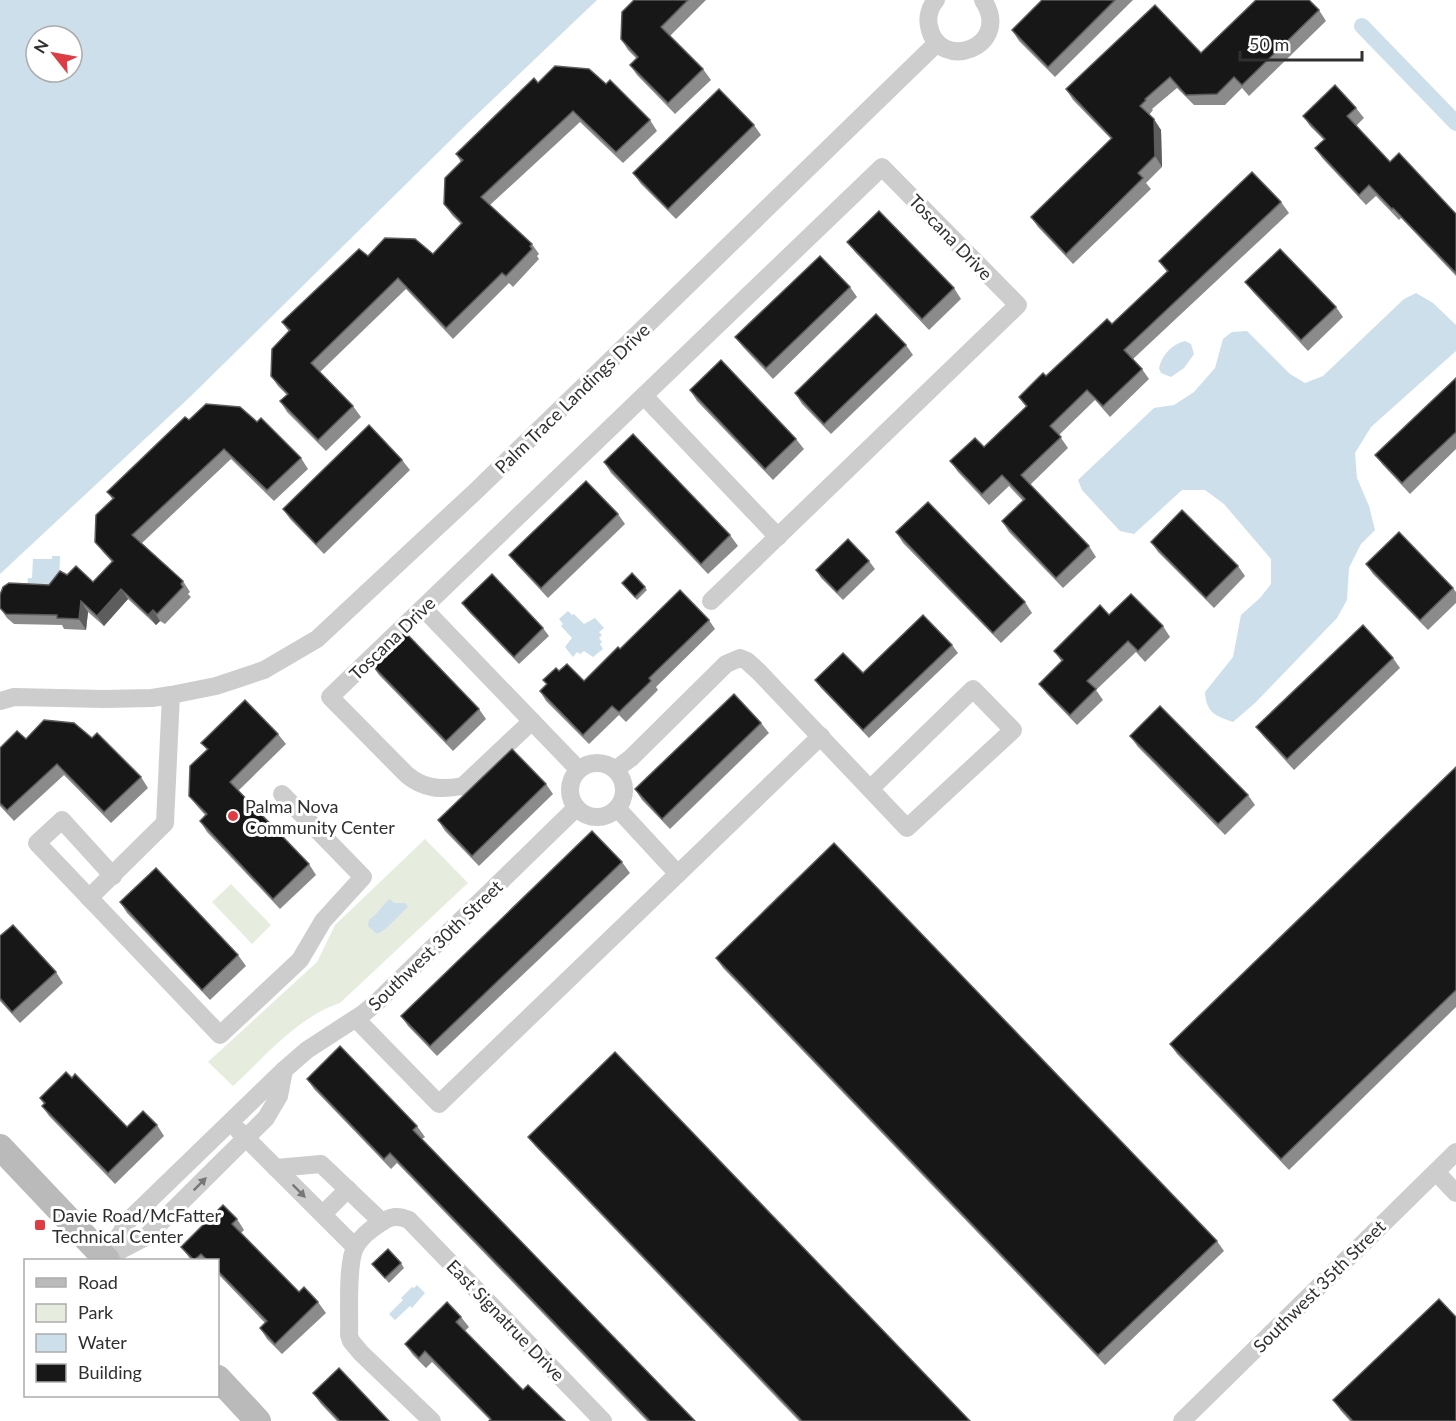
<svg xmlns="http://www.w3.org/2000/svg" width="1456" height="1421" font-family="Lato,sans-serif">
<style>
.green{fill:#e6eddf}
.water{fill:#ccdfeb;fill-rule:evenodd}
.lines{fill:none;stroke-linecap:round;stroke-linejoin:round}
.canal{stroke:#ccdfeb;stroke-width:16}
.street{stroke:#cdcdcd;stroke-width:18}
.secondary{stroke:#bababa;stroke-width:26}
.wall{fill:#8b8b8b}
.shaded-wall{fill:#5d5d5d}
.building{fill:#171717;stroke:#5d5d5d;stroke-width:1.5}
.oneway{fill:#777}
.poi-dot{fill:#df3b43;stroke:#fff;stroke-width:2}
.labels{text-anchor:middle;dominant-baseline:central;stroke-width:6;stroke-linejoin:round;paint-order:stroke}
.street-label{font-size:18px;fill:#303030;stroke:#fff}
.poi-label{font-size:18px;fill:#303030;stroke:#fff;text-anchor:start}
</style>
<rect width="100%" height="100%" fill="#fff"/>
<g class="green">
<path d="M425,839L468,883L340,1003C296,1018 266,1056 233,1086L208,1062L317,962L335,925Z"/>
<path d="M231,884L271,925L252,944L212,902Z"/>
</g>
<g class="water">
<path d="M0,0H597L469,122L191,396L0,574ZM36,36H72V72H36Z"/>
<path d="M1416,293L1433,303L1456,325V351L1371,427L1355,453L1357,478L1369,506L1375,530L1361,544L1349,568L1347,600L1337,618L1255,703L1233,722C1216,716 1206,713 1205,692L1233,657L1241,615L1260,598L1271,584V559L1224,504L1205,490H1182L1134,534L1120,531L1082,490L1078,480L1154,408L1174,405L1194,392L1215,368L1223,339L1232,332L1247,331L1290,374L1305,383L1323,376L1404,299Z"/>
<path d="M1185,341L1191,344L1194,354L1184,368L1171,377L1161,373L1159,368C1162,355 1172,344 1185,341Z"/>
<path d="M52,556H60L59,587H27L28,578H32L33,559H52Z"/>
<path d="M568,611L572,615L574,614L584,624L595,618L604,628L599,632L602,635L599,638L602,642L600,644L603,649L593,657L584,651L580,654L577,652L573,657L565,647L572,638L561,626L563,624L559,619Z"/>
<path d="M390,899L394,903H405L408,907C399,915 387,930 377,934L368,926L369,920C378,914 382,905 390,899Z"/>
<path d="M417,1285L425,1293L412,1308L410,1306L395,1320L389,1314L403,1300L401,1298L412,1287L414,1288Z"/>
</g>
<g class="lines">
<path class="canal" d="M1362,26L1456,123"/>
<g class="street">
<path d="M936,0C930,7 927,17 929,26C938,74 1014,47 983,0"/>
<path d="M644,396L778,537"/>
<path d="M423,608L578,769"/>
<path d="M0,701L14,697L104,699L152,698L171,695L216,686L264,670L317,639L478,489L937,43"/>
<path d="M532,721L463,786C441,790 424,789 407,775L330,697L882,167L1018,305L711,601"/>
<circle cx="597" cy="790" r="27"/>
<path d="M616,769L631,758L726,664L740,658L747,661L759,672L907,828L1013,730L973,689L870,789"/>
<path d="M617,808L678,874"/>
<path d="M113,876L62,820L37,843L220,1035L300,960L323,921L363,877L282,794"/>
<path d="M89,898L165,823L171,695"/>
<path d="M356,1019L439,1104L821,736"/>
<path d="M238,1130L355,1247"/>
<path d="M276,1168L321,1164L382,1222"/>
<path d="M1436,1172L1456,1193"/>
<path d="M323,1214L348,1189"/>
<path d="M107,1257L146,1237L266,1118L279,1096L284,1070"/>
<path d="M105,1258L129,1220L284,1070L307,1050L364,1013L376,1003L576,808"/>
<path d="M432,1421L361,1353L351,1341L349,1335C350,1315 346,1262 356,1246C361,1237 371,1229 379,1224C390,1216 398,1215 409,1220L603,1421"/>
<path d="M1182,1421L1456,1152"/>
</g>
<g class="secondary">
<path d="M0,1147L107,1260"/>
<path d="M218,1378L258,1421"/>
</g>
</g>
<g class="wall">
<path d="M634,0H706L670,36L703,69L711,80L675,114L637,75L630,65L637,59L628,50L621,39Z"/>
<path d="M1042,0H1133L1055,77L1019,41L1012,30Z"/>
<path d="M1319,10L1326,21L1249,96L1242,88L1225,105H1194L1177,88L1152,109L1153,110L1149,115L1161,130L1162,167L1146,183L1151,189L1073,264L1038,227L1031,217L1111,139L1073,100L1066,89L1201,53Z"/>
<path d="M538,83L606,84L650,120L657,131L623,163L580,122L490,205L532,244L539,254L537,256L539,259L513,287L509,283L453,339L406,289L320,372L353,406L361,417L326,451L287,412L280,401L287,395L278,386L271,376L289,332L282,322L368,256L433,254L461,224L452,215L444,204L461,162L456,154Z"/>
<path d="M1356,108L1364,118L1356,126L1390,162L1456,214V276L1401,218L1399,220L1376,196L1366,205L1323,159L1315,148L1324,140L1310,126L1303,116Z"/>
<path d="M754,125L761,135L676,219L641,184L633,173Z"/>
<path d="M1281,202L1289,213L1133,359L1142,369L1149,379L1110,417L1095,400L1059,435L1068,448L1030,485L1089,546L1096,557L1063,588L1009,532L1002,521L1023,501L1009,486L989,505L958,472L950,461L984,447L1026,407L1019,397L1112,324L1167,272L1159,261Z"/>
<path d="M847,242L954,288L961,299L929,330L855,252Z"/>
<path d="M1245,282L1336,307L1343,317L1308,351L1253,292Z"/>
<path d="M850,287L857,297L773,379L743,347L735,337Z"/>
<path d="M906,345L913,355L831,434L802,404L795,393Z"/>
<path d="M1456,378V449L1410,494L1383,465L1375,455Z"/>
<path d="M690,390L796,439L804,449L773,480L697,401Z"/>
<path d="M189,420L301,458L308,469L274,501L231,459L142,543L183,581L190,592L188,594L191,597L165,624L160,621L156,625L128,599L104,626L88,612L86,630L64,629L62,625L14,624L7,618L0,608L67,575L93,582L112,562L103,552L95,542L113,500L107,492Z"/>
<path d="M402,460L410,470L324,554L290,519L283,509Z"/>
<path d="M604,462L730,535L738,546L708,574L611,473Z"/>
<path d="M618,514L625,524L548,598L517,565L509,555Z"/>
<path d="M896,532L1025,602L1032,613L1001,643L903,543Z"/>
<path d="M1151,542L1238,566L1245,576L1214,608L1158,552Z"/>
<path d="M869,561L875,569L843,600L821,578L816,570Z"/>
<path d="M1366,564L1453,588L1456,592V603L1428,630L1373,574Z"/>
<path d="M622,583L645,587L647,590L637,600Z"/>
<path d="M462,603L543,628L549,636L519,664L468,611Z"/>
<path d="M1109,615L1163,626L1170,637L1145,662L1136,652L1096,690L1103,700L1077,725L1047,694L1039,684L1062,662L1054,651Z"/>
<path d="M709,620L715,629L656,687L658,690L626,722L619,715L589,744L546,701L540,691L547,684L543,680L559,671L584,681L620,649Z"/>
<path d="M952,645L958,653L869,738L821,688L815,680L863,673Z"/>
<path d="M1393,658L1400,668L1294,770L1264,737L1256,727Z"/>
<path d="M372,665L479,709L486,719L453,751L379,675Z"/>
<path d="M761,723L769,733L670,829L642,800L635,789Z"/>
<path d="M278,734L286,744L238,791L309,864L316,875L280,909L207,832L200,821L205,815L197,806L189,796L207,750L201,743Z"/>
<path d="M1130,736L1248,795L1255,805L1225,835L1138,747Z"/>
<path d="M92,738L141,777L148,788L111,823L64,775L14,821L0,806V748L26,739Z"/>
<path d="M1456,767V1007L1289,1170L1177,1054L1170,1044Z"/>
<path d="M546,784L553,794L479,866L445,831L438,820Z"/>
<path d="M622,862L630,873L437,1056L408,1026L401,1016Z"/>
<path d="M120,902L238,955L246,966L210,1000L127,913Z"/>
<path d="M0,936L56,972L63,983L20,1023L0,1001Z"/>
<path d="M716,958L1217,1241L1224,1251L1105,1365L723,968Z"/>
<path d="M72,1078L127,1127L157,1125L164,1136L115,1184L49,1116L42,1106L44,1104L40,1098Z"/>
<path d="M307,1079L417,1126L425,1137L422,1139L695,1421H647L397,1163L391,1169L314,1089Z"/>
<path d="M528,1137L970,1421H799L536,1147Z"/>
<path d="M237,1219L244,1230L241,1233L299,1292L318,1302L326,1313L282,1354L267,1339L260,1328L265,1323L218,1274V1260H191L181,1247Z"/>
<path d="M401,1263L404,1268L389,1283L372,1264Z"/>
<path d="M461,1317L469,1327L465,1331L523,1390L490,1420L432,1362L426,1368L413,1355L405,1344Z"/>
<path d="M313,1393L389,1421H337L321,1404Z"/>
<path d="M1333,1400L1456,1421H1350L1341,1411Z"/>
</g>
<g class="shaded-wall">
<path d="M1154,119L1161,130L1162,167L1155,156Z"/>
<path d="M121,589L128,599L104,626L97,616Z"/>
<path d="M81,601L88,612L86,630L79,619Z"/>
<path d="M153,610L160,621L156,625L148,615Z"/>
</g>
<g class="building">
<path d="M634,0H688L661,27L703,69L668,103L630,65L638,57L621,39L622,12Z"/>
<path d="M1042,0H1115L1048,67L1012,30Z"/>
<path d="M1256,0H1309L1319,10L1242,85L1234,77L1217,94L1186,95L1170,77L1145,99L1146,100L1140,106L1154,119L1155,156L1138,173L1143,178L1066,254L1031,217L1112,138L1066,89L1155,5L1201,53Z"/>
<path d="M555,66L589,69L606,84L610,80L650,120L616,152L573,111L481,197L532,244L530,246L532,249L506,276L502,273L446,328L398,278L311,363L353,406L318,440L280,401L288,394L271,376L272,349L290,330L282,322L359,249L368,256L385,238L415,239L433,254L462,223L444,204L445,178L463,160L456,154L534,78L538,83Z"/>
<path d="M1335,85L1356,108L1347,116L1390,162L1399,153L1456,214V273L1393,208L1392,209L1369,185L1359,195L1315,148L1325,139L1303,116Z"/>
<path d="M719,89L754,125L668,209L633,173Z"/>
<path d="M1252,172L1281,202L1124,350L1142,369L1103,406L1087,390L1050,426L1061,437L1021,475L1089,546L1056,578L1002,521L1025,499L1002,475L982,494L950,461L975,438L984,447L1027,406L1019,397L1043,373L1046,376L1107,319L1112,324L1168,271L1159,261Z"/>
<path d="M879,211L954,288L922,319L847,242Z"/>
<path d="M1280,249L1336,307L1301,340L1245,282Z"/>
<path d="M820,256L850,287L766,368L735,337Z"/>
<path d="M876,314L906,345L824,424L795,393Z"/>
<path d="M721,360L796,439L765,469L690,390Z"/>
<path d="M1456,378V432L1402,483L1375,455Z"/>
<path d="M206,404L240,407L257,422L261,418L301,458L267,490L224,449L132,535L183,581L181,584L183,587L157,614L153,610L148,615L121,589L97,616L81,601L79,619L57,618V615L6,614L0,608V595L3,587L9,583L49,585L60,571L67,575L76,566L93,582L113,561L95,542L96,515L114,498L107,492L185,417L189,420Z"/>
<path d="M369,425L402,460L316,544L283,509Z"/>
<path d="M633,434L730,535L701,564L604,462Z"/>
<path d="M586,481L618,514L541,588L509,555Z"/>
<path d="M928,502L1025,602L993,633L896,532Z"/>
<path d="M1182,510L1238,566L1206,598L1151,542Z"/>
<path d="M1399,532L1453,588L1420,620L1366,564Z"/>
<path d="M848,539L869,561L837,592L816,570Z"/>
<path d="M632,573L645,587L635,597L622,583Z"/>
<path d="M492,574L543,628L514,657L462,603Z"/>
<path d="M680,590L709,620L649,678L651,681L619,712L612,706L583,735L540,691L547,684L543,680L556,668L559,671L567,664L584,681L618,647L620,649Z"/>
<path d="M1131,594L1163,626L1138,651L1128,641L1087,681L1096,689L1070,715L1039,684L1063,660L1054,651L1100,605L1109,615Z"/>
<path d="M923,615L952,645L863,730L815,680L843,653L863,673Z"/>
<path d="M1363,625L1393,658L1287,759L1256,727Z"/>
<path d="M405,632L479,709L446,741L372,665Z"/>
<path d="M734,694L761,723L662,819L635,789Z"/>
<path d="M245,700L278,734L230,782L309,864L273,899L200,821L207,814L189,796L190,766L208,749L201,743Z"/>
<path d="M1160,706L1248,795L1218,824L1130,736Z"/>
<path d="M44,720L74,723L92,738L97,733L141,777L104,812L57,764L7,810L0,803V748L17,731L26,739Z"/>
<path d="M512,749L546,784L472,856L438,820Z"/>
<path d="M1456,767V990L1281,1159L1170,1044Z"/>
<path d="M592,831L622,862L430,1046L401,1016Z"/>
<path d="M834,843L1217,1241L1098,1355L716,958Z"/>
<path d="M156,868L238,955L202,990L120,902Z"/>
<path d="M13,925L56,972L12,1012L0,998V936Z"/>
<path d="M340,1046L417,1126L413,1130L695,1421H650L390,1153L384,1159L307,1079Z"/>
<path d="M615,1052L970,1421H802L528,1137Z"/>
<path d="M66,1072L72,1078L75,1074L127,1127L143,1111L157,1125L108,1173L42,1106L45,1103L40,1098Z"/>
<path d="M223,1205L237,1219L232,1224L299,1292L304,1287L318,1302L275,1344L260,1328L267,1321L218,1271V1260H207L201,1254L194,1260L181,1247Z"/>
<path d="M388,1249L401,1263L385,1278L372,1264Z"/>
<path d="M1439,1299L1456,1317V1421H1353L1333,1400Z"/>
<path d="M447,1302L461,1317L456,1322L523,1390L528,1385L565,1421H489L491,1419L425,1351L419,1358L405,1344Z"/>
<path d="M339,1368L389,1421H340L313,1393Z"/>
</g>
<defs><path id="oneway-solid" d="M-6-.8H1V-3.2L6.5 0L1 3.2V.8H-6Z" transform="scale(1.5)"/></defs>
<g class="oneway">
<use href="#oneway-solid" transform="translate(200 1184) rotate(-45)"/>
<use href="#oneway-solid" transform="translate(299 1191) rotate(45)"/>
</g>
<g class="poi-dot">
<circle cx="233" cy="816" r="6"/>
<rect x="34" y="1219" width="12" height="12" rx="3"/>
</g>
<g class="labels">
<g class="street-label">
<text transform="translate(951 237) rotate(46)">Toscana Drive</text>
<text transform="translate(572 398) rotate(-44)">Palm Trace Landings Drive</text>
<text transform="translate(392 638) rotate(-44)">Toscana Drive</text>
<text transform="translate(435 945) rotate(-44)">Southwest 30th Street</text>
<text transform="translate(1319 1286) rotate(-45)">Southwest 35th Street</text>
<text transform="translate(506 1320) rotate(46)">East Signatrue Drive</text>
</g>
<g class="poi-label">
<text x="245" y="806">Palma Nova<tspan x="245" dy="21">Community Center</tspan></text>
<text x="52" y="1215">Davie Road/McFatter<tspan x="52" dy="21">Technical Center</tspan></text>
</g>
</g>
<rect x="24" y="1259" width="195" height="138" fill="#ffffff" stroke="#acacac" stroke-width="1.5"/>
<rect x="36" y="1278" width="30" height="9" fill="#bababa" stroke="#acacac" stroke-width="1.5"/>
<text x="78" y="1289" font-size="18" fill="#303030">Road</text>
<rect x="36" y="1304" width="30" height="18" fill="#e6eddf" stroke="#acacac" stroke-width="1.5"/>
<text x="78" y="1319" font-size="18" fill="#303030">Park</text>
<rect x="36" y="1334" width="30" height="18" fill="#ccdfeb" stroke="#acacac" stroke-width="1.5"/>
<text x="78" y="1349" font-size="18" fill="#303030">Water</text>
<rect x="36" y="1364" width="30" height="18" fill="#171717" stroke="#acacac" stroke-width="1.5"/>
<text x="78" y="1379" font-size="18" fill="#303030">Building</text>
<g transform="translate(54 54) rotate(301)"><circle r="28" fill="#ffffff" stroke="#acacac" stroke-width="1.5"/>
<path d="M0-4.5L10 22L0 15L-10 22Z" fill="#df3b43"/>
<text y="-9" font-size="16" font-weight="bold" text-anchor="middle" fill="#303030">N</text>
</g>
<path d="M1240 51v9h122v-9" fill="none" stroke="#303030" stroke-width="3"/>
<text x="1249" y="51" font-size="18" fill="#303030" stroke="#ffffff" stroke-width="4.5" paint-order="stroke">50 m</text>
</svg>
